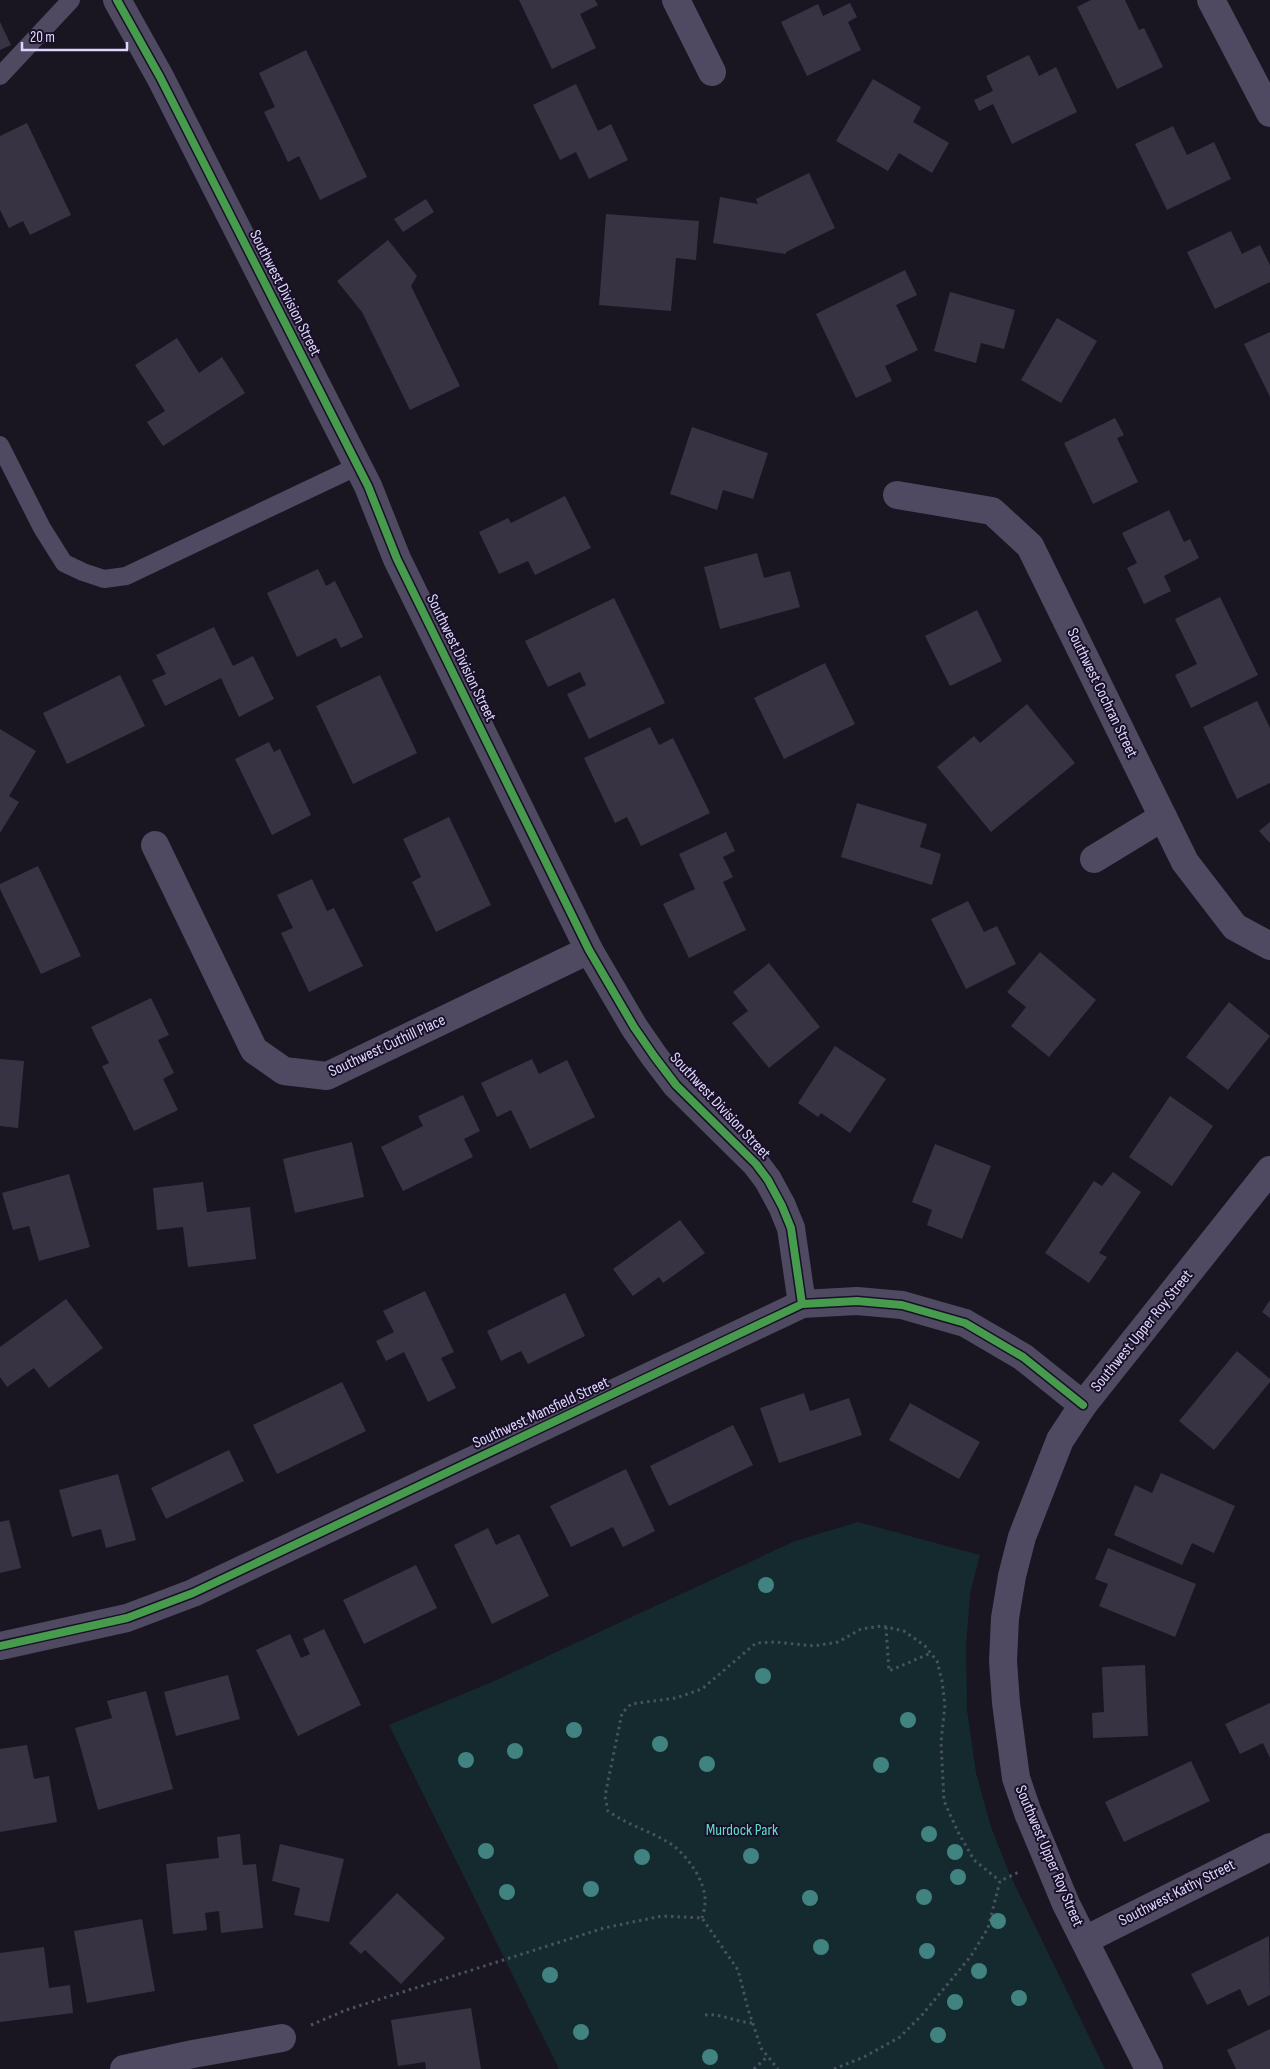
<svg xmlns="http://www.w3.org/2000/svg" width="1270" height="2069" font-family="'Sofia Sans Condensed',sans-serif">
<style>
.green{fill:#142a2e}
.building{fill:#383343}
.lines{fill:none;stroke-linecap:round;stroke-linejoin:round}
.path{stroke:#495262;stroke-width:3;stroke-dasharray:2.5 4;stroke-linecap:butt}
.lane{stroke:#4f4a62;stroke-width:18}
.street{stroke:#4f4a62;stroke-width:28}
.cycleway-casing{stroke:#171026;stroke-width:11}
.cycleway{stroke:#469c4c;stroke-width:8}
.tree{fill:#418381}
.labels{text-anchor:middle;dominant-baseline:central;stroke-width:4;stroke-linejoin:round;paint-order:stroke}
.street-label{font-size:16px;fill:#e0d5fe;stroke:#171026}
.park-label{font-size:16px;fill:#62ddcf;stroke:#171026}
</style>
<rect width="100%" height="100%" fill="#191521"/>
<path class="green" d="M858,1522L980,1555L970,1594L966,1647L967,1710L976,1773L991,1827L1010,1875L1105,2069H559L389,1725L492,1682L795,1541Z"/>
<g class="building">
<path d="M519,0H595L598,5L580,14L596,48L552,69Z"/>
<path d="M1091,0H1125L1139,30L1144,28L1163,67L1117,89L1077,7Z"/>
<path d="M850,3L857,17L848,22L861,50L807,76L781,22L818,4L823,16Z"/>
<path d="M0,22L11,45L0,50Z"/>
<path d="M306,50L367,177L320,200L299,156L288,162L264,112L275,107L259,73Z"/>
<path d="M1029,55L1039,76L1056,67L1077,112L1012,144L993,104L979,111L974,100L993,91L986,76Z"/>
<path d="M873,79L921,107L913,122L949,143L932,173L899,153L888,171L836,141Z"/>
<path d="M576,84L598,131L611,124L628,160L589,179L576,152L560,160L533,105Z"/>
<path d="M27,123L71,215L30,235L23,221L9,228L0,210V136Z"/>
<path d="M1173,126L1187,155L1214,142L1231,179L1167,210L1135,144Z"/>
<path d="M809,173L835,228L786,252V254L713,243L720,197L758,204L756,199Z"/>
<path d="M426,199L434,212L403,232L394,219Z"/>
<path d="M606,214L699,221L696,260L676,258L671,311L599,305Z"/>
<path d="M1231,231L1242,254L1260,245L1270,265V282L1215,309L1187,252Z"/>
<path d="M388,240L417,276L411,286L460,386L410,410L362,312L337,281Z"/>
<path d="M905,270L917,295L896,305L918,350L885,366L892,381L856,398L816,314Z"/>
<path d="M950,292L1015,310L1004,349L981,343L976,363L934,351Z"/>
<path d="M1057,318L1097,341L1061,403L1021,380Z"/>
<path d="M1270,332V397L1244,344Z"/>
<path d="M177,338L199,373L222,357L245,393L163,446L147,422L165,411L135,365Z"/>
<path d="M1115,418L1124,435L1117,438L1138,482L1093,504L1064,443Z"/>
<path d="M692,427L768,453L753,499L723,490L717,510L670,494Z"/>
<path d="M565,496L591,548L535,575L528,561L499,574L479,532L508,518L511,523Z"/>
<path d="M1169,510L1184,542L1190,539L1199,558L1164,576L1171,591L1144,604L1127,568L1137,563L1122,533Z"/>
<path d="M757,553L764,578L790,571L800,607L720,629L704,567Z"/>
<path d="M318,569L326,586L335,581L363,637L341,648L336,638L297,657L267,593Z"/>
<path d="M1220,597L1258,675L1191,708L1175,675L1197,664L1175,619Z"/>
<path d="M614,598L665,703L589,739L567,694L586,685L580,672L548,687L525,641Z"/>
<path d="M977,610L1002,661L950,686L925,636Z"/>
<path d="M214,627L233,666L253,656L274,699L239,717L221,678L165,706L152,680L166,674L156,655Z"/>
<path d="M825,663L855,724L784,759L754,698Z"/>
<path d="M120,675L145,726L67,764L43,713Z"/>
<path d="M380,675L417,753L353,784L316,706Z"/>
<path d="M1257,701L1270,728V783L1237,799L1203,727Z"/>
<path d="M1027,704L1075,763L991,832L937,767L974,736L980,743Z"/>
<path d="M650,727L659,745L673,738L710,813L641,846L627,817L615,823L584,758Z"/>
<path d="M0,729L36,751L9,796L19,802L0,833Z"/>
<path d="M269,742L274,752L280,749L311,815L272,835L235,759Z"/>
<path d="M857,803L927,824L920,847L941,854L932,885L841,857Z"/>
<path d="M449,817L491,905L436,932L412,882L421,877L403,839Z"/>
<path d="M1270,822V843L1259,831Z"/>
<path d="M726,832L735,851L723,857L733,877L723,882L746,930L689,958L663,904L695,889L679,854Z"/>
<path d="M38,866L81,956L41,974L0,889V884Z"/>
<path d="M312,879L327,911L334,908L363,966L309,992L281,933L293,928L277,895Z"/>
<path d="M968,901L984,932L997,926L1016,964L966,989L931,919Z"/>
<path d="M1040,952L1096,1000L1049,1057L1011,1026L1026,1007L1007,992Z"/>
<path d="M769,963L820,1027L769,1068L732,1023L748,1011L733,992Z"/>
<path d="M151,998L169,1035L158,1040L174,1073L163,1079L178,1110L134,1131L102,1066L109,1063L91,1027Z"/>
<path d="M1229,1002L1270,1036L1228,1090L1186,1057Z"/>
<path d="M835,1046L886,1079L850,1133L821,1113L818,1117L798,1103Z"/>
<path d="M0,1059L24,1061L18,1128L0,1126Z"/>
<path d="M532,1059L539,1074L567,1060L595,1117L530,1149L511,1110L497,1117L481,1083Z"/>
<path d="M463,1095L480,1131L464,1139L473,1157L403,1191L381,1147L423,1126L418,1116Z"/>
<path d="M1170,1096L1213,1126L1172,1186L1129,1157Z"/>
<path d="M352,1142L364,1197L295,1213L283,1159Z"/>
<path d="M935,1144L991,1166L962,1239L927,1225L932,1210L912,1202Z"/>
<path d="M1113,1172L1141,1192L1099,1253L1107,1257L1089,1283L1045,1253L1094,1181L1102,1186Z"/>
<path d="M69,1174L90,1247L39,1261L29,1226L13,1230L2,1193Z"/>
<path d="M203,1182L207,1212L250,1207L256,1259L188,1267L183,1227L157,1230L153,1188Z"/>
<path d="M680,1220L705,1253L663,1283L659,1277L633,1296L613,1269Z"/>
<path d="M425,1291L454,1352L441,1358L456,1388L428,1402L404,1352L386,1361L376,1341L394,1332L383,1311Z"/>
<path d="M565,1293L585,1336L528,1364L521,1351L501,1361L487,1331Z"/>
<path d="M66,1299L103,1348L49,1388L34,1368L7,1387L0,1377V1347Z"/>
<path d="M1270,1300V1318L1262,1312Z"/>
<path d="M1237,1351L1270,1379V1382L1214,1450L1179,1421Z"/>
<path d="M342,1382L366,1431L277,1474L253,1425Z"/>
<path d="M804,1393L810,1411L849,1398L862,1435L779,1463L760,1408Z"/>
<path d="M910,1403L980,1442L959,1479L889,1440Z"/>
<path d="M733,1425L753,1465L669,1506L650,1466Z"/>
<path d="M229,1450L244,1481L166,1519L151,1488Z"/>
<path d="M626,1469L655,1531L623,1547L613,1527L571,1547L550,1506Z"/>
<path d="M1161,1473L1235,1506L1214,1553L1192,1543L1182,1565L1114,1535L1135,1485L1152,1493Z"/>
<path d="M118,1474L136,1540L106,1548L101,1529L72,1537L59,1490Z"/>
<path d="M9,1520L21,1568L0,1573V1522Z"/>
<path d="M488,1528L496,1545L519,1534L549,1596L492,1624L454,1545Z"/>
<path d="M1108,1548L1196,1584L1175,1637L1099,1606L1108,1584L1095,1579Z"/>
<path d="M416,1565L437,1608L364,1644L343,1600Z"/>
<path d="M324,1629L361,1705L298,1736L256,1650L290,1634L301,1658L310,1654L303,1639Z"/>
<path d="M1145,1665L1148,1736L1093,1738L1092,1713L1104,1712L1102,1667Z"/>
<path d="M228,1675L240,1719L176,1736L164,1692Z"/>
<path d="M146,1691L173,1789L98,1810L75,1728L112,1718L107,1701Z"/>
<path d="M1270,1703V1758L1263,1743L1240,1754L1225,1724Z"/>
<path d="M27,1745L34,1779L49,1776L57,1822L0,1832V1749Z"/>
<path d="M1191,1761L1210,1801L1124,1842L1105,1802Z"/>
<path d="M240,1834L243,1865L256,1864L263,1928L221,1933L219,1911L205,1913L207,1930L173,1934L166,1864L219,1858L217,1837Z"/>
<path d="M280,1844L344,1859L329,1922L294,1915L300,1888L272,1881Z"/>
<path d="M397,1893L445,1938L401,1984L365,1950L361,1954L349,1943Z"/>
<path d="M142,1919L155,1991L87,2003L74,1931Z"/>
<path d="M1269,1936L1270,1995L1248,2006L1240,1989L1207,2005L1191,1974Z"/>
<path d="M44,1947L49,1988L70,1985L73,2013L0,2022V1953Z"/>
<path d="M471,2008L481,2069H426L425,2062L398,2066L391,2020Z"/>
<path d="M1270,2029V2069H1236L1227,2050Z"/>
</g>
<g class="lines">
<g class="path">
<path d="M886,1627L889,1671L931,1653"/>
<path d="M702,1918C703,1914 705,1908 705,1903C707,1882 685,1851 666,1841C647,1830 626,1824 608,1811L605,1796L622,1713L631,1704L676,1698L702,1689L756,1643L775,1642L814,1646L838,1642L861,1629L882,1626L904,1631L925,1646L937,1661L942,1681L945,1705L941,1742L944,1801L958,1832L974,1860L1000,1881"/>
<path d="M705,2015C720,2013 736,2022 752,2023"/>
<path d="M311,2025L346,2010L604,1928L662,1916L702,1918L738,1970L748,2009L761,2048L778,2069"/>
<path d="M754,2069L768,2056"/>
<path d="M834,2069L864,2057L900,2037L922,2015L971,1956L988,1928L1000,1881L1019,1872"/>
</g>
<g class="lane">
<path d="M0,76L71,0"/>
<path d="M0,445L42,528L64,563L83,572L104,579L126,576L358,466"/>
</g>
<g class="street">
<path d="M117,0L160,77L368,486L397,559L589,950L634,1027L654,1056L676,1085L756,1164L768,1180L782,1206L791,1228L802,1304"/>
<path d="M676,0L712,72"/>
<path d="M1211,0L1270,113"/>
<path d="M897,495L992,511L1030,546L1185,862L1235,927L1270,946"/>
<path d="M155,845L254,1050L284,1071L327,1076L589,950"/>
<path d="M1094,859L1163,817"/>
<path d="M0,1646L127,1618L193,1593L802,1304L857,1301L902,1305L965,1323L1023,1357L1083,1405"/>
<path d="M1085,1940L1270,1847"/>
<path d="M124,2069L193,2054L282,2038"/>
<path d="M1149,2069L1066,1904L1028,1813L1016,1778L1006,1703L1003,1661L1005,1618L1012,1576L1022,1537L1060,1440L1083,1405L1270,1170"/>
</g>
<defs>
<g id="cycleway">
<path d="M117,0L160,77L368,486L397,559L589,950L634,1027L654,1056L676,1085L756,1164L768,1180L782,1206L791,1228L802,1304"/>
<path d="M0,1646L127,1618L193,1593L802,1304L857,1301L902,1305L965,1323L1023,1357L1083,1405"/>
</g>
</defs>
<use href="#cycleway" class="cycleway-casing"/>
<use href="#cycleway" class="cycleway"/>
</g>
<g class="tree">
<circle cx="766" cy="1585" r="8"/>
<circle cx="763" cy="1676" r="8"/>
<circle cx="908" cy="1720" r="8"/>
<circle cx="574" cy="1730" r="8"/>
<circle cx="660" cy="1744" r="8"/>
<circle cx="515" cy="1751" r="8"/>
<circle cx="466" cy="1760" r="8"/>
<circle cx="707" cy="1764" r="8"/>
<circle cx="881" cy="1765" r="8"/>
<circle cx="929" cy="1834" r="8"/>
<circle cx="486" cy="1851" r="8"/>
<circle cx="955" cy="1852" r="8"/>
<circle cx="751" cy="1856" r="8"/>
<circle cx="642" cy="1857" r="8"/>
<circle cx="958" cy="1877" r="8"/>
<circle cx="591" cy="1889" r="8"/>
<circle cx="507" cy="1892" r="8"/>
<circle cx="924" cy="1897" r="8"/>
<circle cx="810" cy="1898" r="8"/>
<circle cx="998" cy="1921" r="8"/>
<circle cx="821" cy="1947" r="8"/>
<circle cx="927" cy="1951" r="8"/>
<circle cx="979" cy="1971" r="8"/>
<circle cx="550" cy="1975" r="8"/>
<circle cx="1019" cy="1998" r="8"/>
<circle cx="955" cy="2002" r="8"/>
<circle cx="581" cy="2032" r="8"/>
<circle cx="938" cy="2035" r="8"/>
<circle cx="710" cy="2057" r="8"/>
</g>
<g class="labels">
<g class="street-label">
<text transform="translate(285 293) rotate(63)">Southwest Division Street</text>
<text transform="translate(461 658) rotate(64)">Southwest Division Street</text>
<text transform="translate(1102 693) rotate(64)">Southwest Cochran Street</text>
<text transform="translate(387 1046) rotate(-25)">Southwest Cuthill Place</text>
<text transform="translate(720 1106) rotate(47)">Southwest Division Street</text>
<text transform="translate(1142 1331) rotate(-51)">Southwest Upper Roy Street</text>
<text transform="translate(541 1413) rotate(-25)">Southwest Mansfield Street</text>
<text transform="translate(1049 1856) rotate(67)">Southwest Upper Roy Street</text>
<text transform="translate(1177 1893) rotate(-27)">Southwest Kathy Street</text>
</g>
<g class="park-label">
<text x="742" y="1830">Murdock Park</text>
</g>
</g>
<path d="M22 42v8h105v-8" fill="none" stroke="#e0d5fe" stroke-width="2.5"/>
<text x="30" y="42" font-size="15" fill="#e0d5fe" stroke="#171026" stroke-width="4" paint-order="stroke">20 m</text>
</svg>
